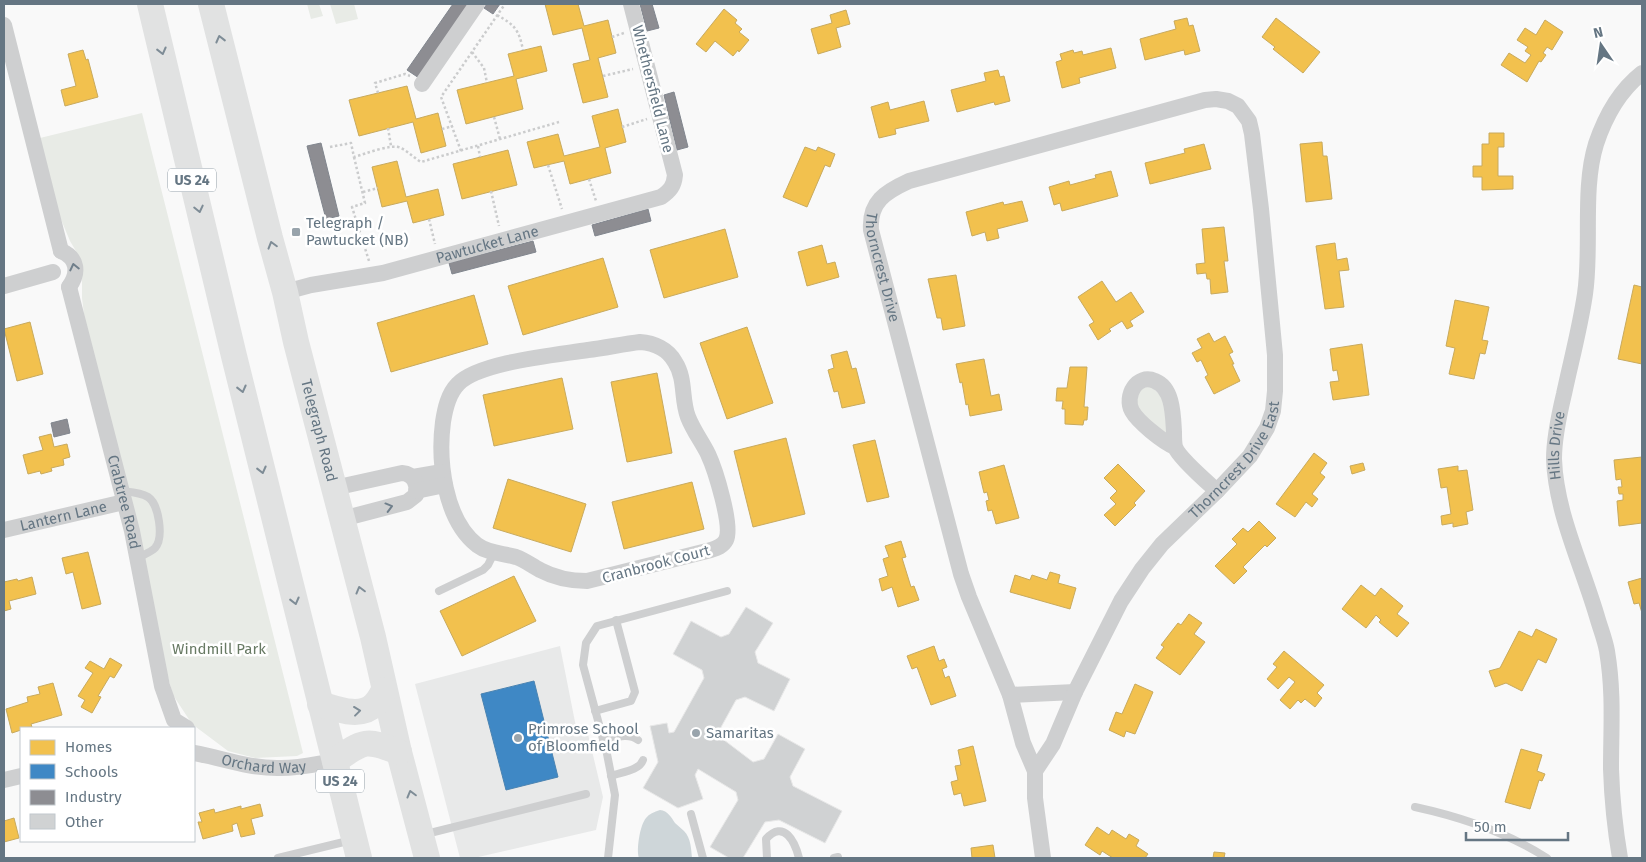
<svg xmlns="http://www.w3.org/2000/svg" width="1646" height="862" font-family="'Fira Sans',sans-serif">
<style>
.built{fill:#e8e9e9}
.green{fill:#e8ebe6}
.water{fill:#ced6d9}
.homes{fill:#f2c14e;stroke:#c8aa5e}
.schools{fill:#3f88c5;stroke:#4a83b1}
.industry{fill:#8d8d92;stroke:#81868e}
.building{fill:#d0d2d3;stroke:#e8e8e8}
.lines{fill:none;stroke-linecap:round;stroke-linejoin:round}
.path{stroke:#cbcccd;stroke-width:2.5;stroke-dasharray:2.5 2.5;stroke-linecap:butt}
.service{stroke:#cecfd0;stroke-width:8}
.minor{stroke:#cecfd0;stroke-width:16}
.trunk{stroke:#e1e2e2;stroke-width:26}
.oneway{stroke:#7e8c96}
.oneway2{stroke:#707f8b}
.poi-dot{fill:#99a4ac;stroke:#fff;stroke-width:2}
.labels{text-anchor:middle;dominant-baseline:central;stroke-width:5;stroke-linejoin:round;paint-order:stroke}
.shield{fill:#fff;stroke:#939fa8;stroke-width:1}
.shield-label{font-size:14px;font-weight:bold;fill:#657683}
.street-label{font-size:15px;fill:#657683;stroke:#fff}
.poi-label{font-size:15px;fill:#657683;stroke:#fff;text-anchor:start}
.park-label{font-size:15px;fill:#687a64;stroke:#fff}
</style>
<rect width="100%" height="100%" fill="#f9f9f9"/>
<path class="built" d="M560,646L577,732L587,730L603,797L596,830L474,858H460L415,684Z"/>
<g class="green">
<path d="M307,4H319L323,16L311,19Z"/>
<path d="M330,4H354L358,19L336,24Z"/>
<path d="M142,113L303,753L297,756L255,758L228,751L192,724L173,695L164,663L86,330L82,298V270L80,258L70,241L60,217L40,138Z"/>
<path d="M1150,385L1163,398L1168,434C1151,422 1132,414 1137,391Z"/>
</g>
<path class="water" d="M660,810C668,811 671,817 675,823C678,826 681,828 684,831C691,838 691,849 692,858H639C636,850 640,825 646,818C649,814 654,812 660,810Z"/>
<g class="homes">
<path d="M545,4H578L584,26L608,20L616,53L598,58L608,97L583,103L573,64L590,60L582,28L553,35Z"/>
<path d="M724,9L737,20L735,23L742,29L739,32L749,40L739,52L738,50L733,56L715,41L706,52L696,44Z"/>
<path d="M846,10L850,24L836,28L841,47L818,54L811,29L832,23L830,15Z"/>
<path d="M1187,18L1189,26L1193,25L1200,51L1185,55L1184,50L1145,60L1140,39L1176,29L1174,21Z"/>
<path d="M1276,18L1320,52L1303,73L1273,49L1275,47L1262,37Z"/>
<path d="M1545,20L1563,32L1552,50L1547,47L1543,53L1546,55L1541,62L1539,61L1527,82L1501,65L1509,53L1525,63L1531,55L1525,51L1528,47L1517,40L1525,28L1536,35Z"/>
<path d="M541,46L547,71L516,79L523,109L466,124L457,90L514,76L508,54Z"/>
<path d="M1111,48L1116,68L1079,78L1080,83L1062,88L1056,62L1062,60L1060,54L1073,50L1074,53L1082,51L1083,55Z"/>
<path d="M83,50L86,60L88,59L98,97L65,106L61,90L76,86L68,54Z"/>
<path d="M998,70L1000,77L1004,76L1010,101L995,105L994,102L957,112L951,90L986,81L984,73Z"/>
<path d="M407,86L416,119L438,113L446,146L421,153L413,122L359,136L349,100Z"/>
<path d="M924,101L929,121L895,129L896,134L879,138L871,107L888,102L890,110Z"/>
<path d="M618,109L626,142L605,148L611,173L570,184L564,161L534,168L527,142L558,134L564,156L600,147L592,116Z"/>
<path d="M1489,133H1504V147H1498V176H1513V189L1482,190V177H1473V166H1482V144H1489Z"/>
<path d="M1322,142L1323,156H1327L1332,199L1306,202L1300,144Z"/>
<path d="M1204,144L1211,169L1150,184L1145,163L1185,153L1184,149Z"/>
<path d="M805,147L816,151L818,147L835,154L830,167L825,165L807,207L783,197Z"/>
<path d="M508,150L517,185L462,199L453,164Z"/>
<path d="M397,161L406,197L438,189L444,215L413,223L407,201L382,207L372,167Z"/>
<path d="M1111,171L1118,196L1062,211L1060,203L1054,205L1049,187L1069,181L1070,185L1096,178L1095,175Z"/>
<path d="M1022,201L1028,221L997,229L999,238L987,241L985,232L972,236L966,212L1003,202L1004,205Z"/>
<path d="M1224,227L1228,261H1224L1228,292L1211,294L1210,279H1207L1206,273L1197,274L1196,264L1205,263L1202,229Z"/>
<path d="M725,229L738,277L664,298L650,250Z"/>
<path d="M1335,243L1337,260L1347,258L1349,270L1339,271L1344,307L1325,309L1316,246Z"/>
<path d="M822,245L827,264L835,262L839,277L807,286L798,252Z"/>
<path d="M603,258L618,307L523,335L508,286Z"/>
<path d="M956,275L965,326L943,330L941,318H937L928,279Z"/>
<path d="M1102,281L1116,302L1131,292L1144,312L1130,321L1133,326L1127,329L1122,321L1109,329L1111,331L1098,340L1089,325L1094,322L1078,297Z"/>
<path d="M1634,285L1642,287V364L1618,359Z"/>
<path d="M474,295L488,344L391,372L377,323Z"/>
<path d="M1455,300L1489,307L1482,340L1488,341L1485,354L1480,353L1474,379L1449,374L1455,348L1446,346Z"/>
<path d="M30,322L43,374L17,381L4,329Z"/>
<path d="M747,327L773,403L727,419L700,343Z"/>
<path d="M1209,333L1214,342L1225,336L1233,352L1229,354L1234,364H1232L1240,381L1214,394L1205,377L1208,375L1201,360L1197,362L1192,353L1202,348L1197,339Z"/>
<path d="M1362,344L1369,395L1333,400L1330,382L1339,381L1337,370L1333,371L1330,349Z"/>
<path d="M847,351L852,369L856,368L865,403L842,408L838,391L834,392L828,370L834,368L831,355Z"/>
<path d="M984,359L991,396L999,394L1002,410L970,416L968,404L966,405L962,382L960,383L956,364Z"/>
<path d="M1070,367H1087L1084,407H1088L1087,420H1084L1083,425L1065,424V409H1062L1063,401H1056L1057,388H1067Z"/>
<path d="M657,373L672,453L627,462L611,382Z"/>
<path d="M562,378L573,429L494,446L483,395Z"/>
<path d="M51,434L54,447L67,444L70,457L63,459L64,465L51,468L52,471L41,474L40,471L28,474L23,455L43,450L39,437Z"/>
<path d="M786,438L805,514L753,527L734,451Z"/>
<path d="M875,440L889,497L867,502L853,445Z"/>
<path d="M1314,453L1327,463L1320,473L1325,477L1312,494L1318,499L1312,507L1306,502L1295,517L1276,504Z"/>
<path d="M1642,457V523L1619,526L1617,501L1623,500V494H1619L1618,487H1622L1621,479L1616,480L1614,460Z"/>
<path d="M1363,463L1365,470L1352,474L1350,466Z"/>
<path d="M1118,464L1145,491L1134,503L1136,505L1115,526L1104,515L1116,504L1110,498L1117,491L1104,478Z"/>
<path d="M1004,465L1019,518L996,524L992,510L988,511L986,501L989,500L987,492L984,493L979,472Z"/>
<path d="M1458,466V471L1467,470L1473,510L1466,512L1468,524L1453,527V523L1442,525L1441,516L1451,514L1447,487L1441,488L1438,469Z"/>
<path d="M508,479L586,504L571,552L493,528Z"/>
<path d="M692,482L704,529L624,549L612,502Z"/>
<path d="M1259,521L1276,538L1267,547L1265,545L1243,567L1247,571L1234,584L1215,566L1237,544L1232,539L1243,528L1248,532Z"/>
<path d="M901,541L906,557L902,558L911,587L914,586L919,600L898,607L892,587L882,591L879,579L888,576L883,559L889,557L885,546Z"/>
<path d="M88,552L101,604L82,609L73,572L66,574L62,558Z"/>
<path d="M1050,572L1060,575L1058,583L1076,588L1070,609L1010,592L1015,575L1030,580L1032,575L1047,580Z"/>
<path d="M514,576L536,621L462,656L440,611Z"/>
<path d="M32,577L36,594L9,601L11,609L4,611V582L17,579L18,581Z"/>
<path d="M1642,578V613L1639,603L1634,604L1628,582Z"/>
<path d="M1361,585L1375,596L1381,588L1403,606L1397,614L1409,623L1397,637L1379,622L1381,620L1376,615L1366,628L1342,609Z"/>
<path d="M1189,614L1202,623L1194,634L1205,642L1180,675L1156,658L1164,647L1161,645L1178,623L1181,625Z"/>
<path d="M1536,629L1557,639L1546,663L1538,659L1522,691L1506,683L1495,687L1489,671L1500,668L1519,631L1532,637Z"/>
<path d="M934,646L939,661L944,659L947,667L942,669L945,678L949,676L956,696L931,705L917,667L912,669L907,656Z"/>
<path d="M1284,651L1324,685L1317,693L1322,698L1315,707L1305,699L1301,703L1298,700L1290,709L1280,700L1295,682L1289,677L1278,689L1267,679L1277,667L1273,664Z"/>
<path d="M110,658L122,665L114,678L110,676L98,696L101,697L92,713L81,707L85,700L78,696L93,673L85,668L90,661L104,669Z"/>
<path d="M53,683L62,715L31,724L32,727L21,728V730L12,733L6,709L28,702L27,697L40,694L38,687Z"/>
<path d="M1135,684L1153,692L1135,734L1126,731L1124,737L1109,730L1116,712L1122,714Z"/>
<path d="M973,746L986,801L964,806L961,793L954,795L951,782L958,780L955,766L961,765L958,750Z"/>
<path d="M1521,749L1542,755L1537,771L1545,774L1542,781L1539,780L1530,809L1505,802Z"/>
<path d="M260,804L263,816L251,819L255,834L241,837L237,823L232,825L233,831L203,839L198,822H202L199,813L214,809L215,813L241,806V809Z"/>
<path d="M14,818L19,838L4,842V821Z"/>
<path d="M1097,827L1109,835L1112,830L1126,839L1129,834L1139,840L1136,846L1148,854L1145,858H1113L1102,851L1100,855L1085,845Z"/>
<path d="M993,845L995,858H972L971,848Z"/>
<path d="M1214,852L1225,853L1224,858H1213Z"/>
</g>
<path class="schools" d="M534,681L558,777L506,790L481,694Z"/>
<g class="industry">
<path d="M453,4H469L419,78L407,70Z"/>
<path d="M487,4H500L493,14L484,8Z"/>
<path d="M640,4H652L659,28L647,31Z"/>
<path d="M674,92L688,147L677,150L664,95Z"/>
<path d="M321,143L339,216L326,219L307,146Z"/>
<path d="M648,209L651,221L595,236L592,225Z"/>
<path d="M533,241L536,252L452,274L449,263Z"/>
<path d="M67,419L70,433L54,437L51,423Z"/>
</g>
<path class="building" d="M746,607L773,623L755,652L758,663L790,679L774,711L745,697L736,700L720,729L724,740L753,762L764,759L778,734L805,749L790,777L793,786L842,811L825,843L779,820L765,822L743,858H729L710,847L738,800L736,792L698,769L695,775L703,799L678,808L643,788L658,762L650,726L667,723L669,733L674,732L704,678L702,670L673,654L691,621L721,637L729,634Z"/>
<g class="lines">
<g class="path">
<path d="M497,15C515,25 519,30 523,50"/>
<path d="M612,37L624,33"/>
<path d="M472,52L484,68L487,83"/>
<path d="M603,76L633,69"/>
<path d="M378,93L375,83L405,74L410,76"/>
<path d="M494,117L500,139"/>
<path d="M622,127L647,119"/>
<path d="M388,128L391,146"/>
<path d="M442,129L453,126"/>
<path d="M478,146L480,157"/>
<path d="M330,147L351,143L354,157C365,154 392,143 401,148C409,152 414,158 421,162L559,122"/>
<path d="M461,151L441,97L505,4"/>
<path d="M354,157L365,203L352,207L369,261"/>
<path d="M548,165L562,209"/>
<path d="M589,179L596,201"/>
<path d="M491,191L499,226"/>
<path d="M363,192L378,188"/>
<path d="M429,219L435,244"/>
</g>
<g class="service">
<path d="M121,491C130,492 140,492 148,497C159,504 164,538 155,548C151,552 143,555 138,558"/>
<path d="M439,591L483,570L488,565L494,553"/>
<path d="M595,711L631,701L635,692L616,620"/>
<path d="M603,741C615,738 628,732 638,740"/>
<path d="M611,776C621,772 639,771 643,760"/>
<path d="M1415,807C1461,817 1508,833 1547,858"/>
<path d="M691,814L703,858"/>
<path d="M426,834L586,794"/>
<path d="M278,858L352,840"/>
<path d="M608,858L615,795L607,754L583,665L586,643L597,626L727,591"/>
<path d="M767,858L766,839C784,819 795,842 799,858"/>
<path d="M834,858L838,857"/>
</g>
<g class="minor">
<path d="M4,25L61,251"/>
<path d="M422,84L477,4"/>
<path d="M61,251C78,258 79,273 69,287"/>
<path d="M4,286L53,272"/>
<path id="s1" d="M69,287L132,531L162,686L174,720L187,728"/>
<path id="s2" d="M285,292L311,285L383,273L661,197C670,191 674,186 675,175L631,4"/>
<path d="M640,342C654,343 668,349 675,362C686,379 681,399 688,417C693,430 702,442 708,454C715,469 733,526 726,540C723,546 717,548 711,550L587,581C570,581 555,578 540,570C532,566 525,560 516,557C503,553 489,554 477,545C444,519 438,460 443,422C445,409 448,394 458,384C479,362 557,355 588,350C605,348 623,344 640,342Z"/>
<path d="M1175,447C1163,442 1138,422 1132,411C1124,396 1137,373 1155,381C1173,388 1173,415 1174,432C1174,436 1174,443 1175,447C1179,458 1207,482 1217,491"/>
<path d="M413,477L442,472"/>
<path d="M334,488L402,473C414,474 418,484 416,495L407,502L342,519"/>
<path d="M416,491L445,485"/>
<path id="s3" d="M4,530L124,502"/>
<path d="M1010,695L1075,692"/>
<path id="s4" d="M194,753C222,758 248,768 277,768C297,769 316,764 335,761"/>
<path id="s5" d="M1035,771L1053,744L1075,692L1121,601L1142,569L1162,544L1217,491L1250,456L1267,428L1273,411L1275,391V355L1261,209L1252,134L1249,121L1238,106L1228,101L1216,99L1205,100L909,181C885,192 869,202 871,230L961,574L969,597L1010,695L1023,743L1035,771V798L1043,858"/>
<path d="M4,780L21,776"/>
<path id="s6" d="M1620,858C1615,829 1612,799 1611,769C1611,728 1614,693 1607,651C1605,640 1601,630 1598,620C1583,567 1556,514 1554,459C1554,437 1559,415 1564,394C1571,361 1580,328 1585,294C1592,247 1582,189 1596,144C1605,117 1619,91 1642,73"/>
</g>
<g class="trunk">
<path d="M150,4L234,356L359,858"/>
<path id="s7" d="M211,4L270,238L285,292L296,342L373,637L399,752L427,858"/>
<path d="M320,704C337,709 361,719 375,704C379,700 382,694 384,690"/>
<path d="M335,761C364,740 366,739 399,752"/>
</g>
</g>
<defs><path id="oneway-chevron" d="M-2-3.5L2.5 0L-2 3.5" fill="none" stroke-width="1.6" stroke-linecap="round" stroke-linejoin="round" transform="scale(1.25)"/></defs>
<g class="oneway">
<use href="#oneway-chevron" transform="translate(220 39) rotate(-104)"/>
<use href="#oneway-chevron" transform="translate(162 51) rotate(76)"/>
<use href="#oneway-chevron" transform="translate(199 209) rotate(77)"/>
<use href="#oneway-chevron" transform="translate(272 245) rotate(-106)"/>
<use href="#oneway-chevron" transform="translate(242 389) rotate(76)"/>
<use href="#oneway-chevron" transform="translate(262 470) rotate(76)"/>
<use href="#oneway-chevron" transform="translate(360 590) rotate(-105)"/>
<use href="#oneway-chevron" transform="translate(295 601) rotate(76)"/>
<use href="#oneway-chevron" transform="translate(357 711) rotate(-7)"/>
<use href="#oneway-chevron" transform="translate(411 794) rotate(-105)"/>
</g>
<g class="oneway2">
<use href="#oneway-chevron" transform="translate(74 267) rotate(-103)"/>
<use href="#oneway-chevron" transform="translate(389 507) rotate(-15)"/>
</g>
<g class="poi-dot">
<rect x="291" y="227" width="10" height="10" rx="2.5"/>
<circle cx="696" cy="733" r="5"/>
<circle cx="518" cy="738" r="5"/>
</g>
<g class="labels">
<g class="shield">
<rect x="168" y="168.5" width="48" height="23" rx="4"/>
<rect x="316" y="769.5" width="48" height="23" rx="4"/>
</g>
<g class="shield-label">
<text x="192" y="180">US 24</text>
<text x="340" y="781">US 24</text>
</g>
<g class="street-label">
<text transform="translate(653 89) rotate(76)">Whethersfield Lane</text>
<text stroke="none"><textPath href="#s2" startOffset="208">Pawtucket Lane</textPath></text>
<text stroke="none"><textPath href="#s5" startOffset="1194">Thorncrest Drive</textPath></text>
<text stroke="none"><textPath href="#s7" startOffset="440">Telegraph Road</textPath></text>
<text stroke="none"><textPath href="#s6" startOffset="421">Hills Drive</textPath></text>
<text stroke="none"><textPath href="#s5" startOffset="374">Thorncrest Drive East</textPath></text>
<text stroke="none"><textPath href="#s1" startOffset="222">Crabtree Road</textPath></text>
<text stroke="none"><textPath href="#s3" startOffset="61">Lantern Lane</textPath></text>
<text transform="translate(656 564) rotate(-15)">Cranbrook Court</text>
<text stroke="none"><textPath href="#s4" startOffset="71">Orchard Way</textPath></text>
</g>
<g class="poi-label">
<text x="306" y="223">Telegraph /<tspan x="306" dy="17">Pawtucket (NB)</tspan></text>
<text x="528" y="729">Primrose School<tspan x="528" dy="17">of Bloomfield</tspan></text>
<text x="706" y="733">Samaritas</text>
</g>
<g class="park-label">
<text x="219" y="649">Windmill Park</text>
</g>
</g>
<rect width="1646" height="862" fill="none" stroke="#657683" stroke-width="10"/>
<rect x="20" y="727" width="175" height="115" fill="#ffffff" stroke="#c1c8cd"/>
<rect x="30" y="740" width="25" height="15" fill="#f2c14e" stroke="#c1c8cd"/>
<text x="65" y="752" font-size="15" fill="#657683">Homes</text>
<rect x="30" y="764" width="25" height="15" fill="#3f88c5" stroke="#c1c8cd"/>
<text x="65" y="777" font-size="15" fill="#657683">Schools</text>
<rect x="30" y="790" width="25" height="15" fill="#8d8d92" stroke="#c1c8cd"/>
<text x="65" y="802" font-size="15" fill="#657683">Industry</text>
<rect x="30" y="814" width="25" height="15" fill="#d0d2d3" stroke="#c1c8cd"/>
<text x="65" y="827" font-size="15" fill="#657683">Other</text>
<g transform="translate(1601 45) rotate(347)" stroke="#ffffff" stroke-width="4" paint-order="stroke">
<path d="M0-4L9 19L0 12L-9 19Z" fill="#657683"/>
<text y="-8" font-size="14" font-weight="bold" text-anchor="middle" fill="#657683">N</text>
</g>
<path d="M1466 832v8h102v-8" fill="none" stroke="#657683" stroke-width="2.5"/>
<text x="1474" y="832" font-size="15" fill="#657683" stroke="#ffffff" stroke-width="4" paint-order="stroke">50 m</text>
</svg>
